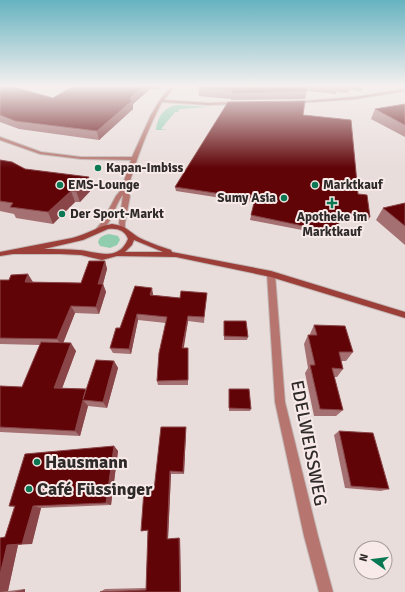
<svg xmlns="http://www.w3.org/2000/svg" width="405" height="592" font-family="Signika,sans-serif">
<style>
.green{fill:#8fcdae}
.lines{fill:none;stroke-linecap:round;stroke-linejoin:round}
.minor-casing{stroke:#c4b9b7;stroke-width:2}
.secondary-casing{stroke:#c4b9b7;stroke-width:2}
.minor{fill:#b6766f;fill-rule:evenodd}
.secondary{fill:#9b3f38;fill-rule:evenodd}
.wall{fill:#a47072}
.shaded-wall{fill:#894547}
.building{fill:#600408;stroke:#894547}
.poi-dot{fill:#0a7852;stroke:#f7eae8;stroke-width:1.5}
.labels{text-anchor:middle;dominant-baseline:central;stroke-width:4;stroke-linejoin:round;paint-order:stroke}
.far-poi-label{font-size:13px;font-weight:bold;fill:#2e2a29;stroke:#f7eae8;text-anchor:start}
.near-street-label{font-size:18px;fill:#2e2a29;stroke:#f7eae8}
.near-poi-label{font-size:18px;font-weight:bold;fill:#2e2a29;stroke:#f7eae8;text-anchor:start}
</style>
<rect width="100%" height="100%" fill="#e9dddb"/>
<g class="green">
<path d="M177,105L208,107L180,109L178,112H175L161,129L168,130H156C157,117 164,107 177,105Z"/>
<path d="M109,234L118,236L120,240L117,245L110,248L100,246L98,242C100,236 104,235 109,234Z"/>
</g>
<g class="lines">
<defs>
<g id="minor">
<path d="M172,85H176L164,100L208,103L237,102L239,103L237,104L208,105L162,102C147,130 136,160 127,191L130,196L125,223V230H121L119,223L123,195C114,205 113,225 99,231L96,229L102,222L116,196L121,190L131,160L81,159L40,154L0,140V137L41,152L81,157H132L151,115L160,100Z"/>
<path d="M405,89V91L355,99L295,103L293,102L355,97Z"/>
<path d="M271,271L275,274L285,402L318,536L333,592H319L304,536L275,402L267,274Z"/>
</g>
<path id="secondary" d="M112,224C129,226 130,234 144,240C153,244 162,247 171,250L172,252L271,271L405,312V318L271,277L176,257L117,256L102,260L81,255L60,254H13L0,256V252L72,238C86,235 98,226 112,224ZM108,229C117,228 125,230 128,239C118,263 96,251 78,250C67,249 55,249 44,249L83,240ZM134,240L163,252H125L132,245Z"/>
</defs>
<use href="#minor" class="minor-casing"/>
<use href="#secondary" class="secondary-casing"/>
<use href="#minor" class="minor"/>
<use href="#secondary" class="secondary"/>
</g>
<g class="wall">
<path d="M0,85L53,98L75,85H164L159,90L150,89L133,104V109L99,140L19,129L0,122Z"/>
<path d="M201,85H365L362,91L349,90L348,93L336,92V94L307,91L305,99L231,100V99L199,96L198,88Z"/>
<path d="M405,104V137L371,119L375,109Z"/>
<path d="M303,115L358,194L370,217L368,221L338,217L339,230L337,235L302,230L250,220L254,203L176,191L175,187Z"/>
<path d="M0,160L25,169L93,188L80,202H75L53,224L16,218L14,214L0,211Z"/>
<path d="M405,203V245L376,220L383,208Z"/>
<path d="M105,261L107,269L103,284L106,292L99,314L75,313L63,343L76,351L62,388L86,389V390L114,361L118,368L107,408L88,406L80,436L0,432V386L22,387L40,345L0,344V280L33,282L81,283Z"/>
<path d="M153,294V295L180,298L206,299L204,323L188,321L183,348L188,353V385H158L157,381L166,323L138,320L131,354L113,353L110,348L120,328Z"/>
<path d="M224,321L248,337L247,340H224Z"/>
<path d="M314,325L353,352L346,361H341L343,369L337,377H334L343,410L336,416H314L305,373L308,368L304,344L308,335H310V334Z"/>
<path d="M229,389L251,409L250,411H229Z"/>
<path d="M186,431L184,474H171L168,539L180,538L181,592H100L105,589L146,588L148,531H141L154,490Z"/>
<path d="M339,431L389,489L381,491L345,488L334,435Z"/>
<path d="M114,446L118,451L111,505L41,508L32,544L18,545L8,591L25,589V592H0L5,537L14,507L9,506Z"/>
</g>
<g class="shaded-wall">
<path d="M146,85H149L150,89L133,104V109L99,140L97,131L130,98Z"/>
<path d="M158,85H164L159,90Z"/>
<path d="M89,177L93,188L80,202L76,191Z"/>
<path d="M71,191L75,202L53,224L48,212Z"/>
<path d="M105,261L107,269L101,291L98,284Z"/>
<path d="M28,274L33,282H25Z"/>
<path d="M103,284L106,292L99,314L96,307Z"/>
<path d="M152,288L153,294L151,301L150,295Z"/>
<path d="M71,306L75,313L62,346L57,339Z"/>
<path d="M137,314L138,320L131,354L129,349Z"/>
<path d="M188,316V321L183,353L182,348Z"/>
<path d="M71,343L76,351L60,394L54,388Z"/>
<path d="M114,361L118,368L107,408L103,402Z"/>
<path d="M83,400L88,406L80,436L75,431Z"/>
<path d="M186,427V431L184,474L183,472Z"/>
<path d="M114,446L118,451L111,505L106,503Z"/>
<path d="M170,471L171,474L168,539H167Z"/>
<path d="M33,506L41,508L32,544H22Z"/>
<path d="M179,538H180L181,592H180Z"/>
<path d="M7,545H18L8,591L0,592V575Z"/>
<path d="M25,589V592H14Z"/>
</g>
<g class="building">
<path d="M0,85H7L53,98L75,85H146L130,98L132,101L97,131L15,121L0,115Z"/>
<path d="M201,85H307V91L232,93V91L198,88Z"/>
<path d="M323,85H338V86Z"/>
<path d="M305,101L303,115L351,120L358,194L367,195L370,217L338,212L339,230L303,226L251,215L255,199L175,187L228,102Z"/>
<path d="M405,104V125L375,109Z"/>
<path d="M0,160L12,162L25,169L89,177L76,191H71L48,212L10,207L13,203L0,201Z"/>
<path d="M405,203V226L383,208Z"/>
<path d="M89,261H105L98,284H103L96,307L71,306L57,339L0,338V280H9L11,275L28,274L25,282L81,283Z"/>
<path d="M135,286L152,288L150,295L180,298L181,291L207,293L204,317L188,316L182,348H188V380L157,381L159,353L167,317L137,314L129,349L110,348L116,328H120Z"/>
<path d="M224,321H246L248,337L224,336Z"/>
<path d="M314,325L345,326L353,352H339L343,369L332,368L343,410L320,409L310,365H315L308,335H317Z"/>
<path d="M41,342L71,343L54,388L86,389L83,399L96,360L114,361L103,402L83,400L75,431L0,427V386L22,387Z"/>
<path d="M229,389H249L251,409L229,408Z"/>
<path d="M161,427H186L183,472L170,471L167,539L179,538L180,592H100L146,590L148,530L141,531L144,490H154Z"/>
<path d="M339,431L373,433L389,489L351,486Z"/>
<path d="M114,446L106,503L33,506L22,544L7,545L0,575V538L5,537L15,506H9L25,454Z"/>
</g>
<linearGradient id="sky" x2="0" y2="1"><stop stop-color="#66b3c0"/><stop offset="0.51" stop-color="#f5f0ef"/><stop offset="1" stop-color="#f5f0ef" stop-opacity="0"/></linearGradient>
<rect width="405" height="168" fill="url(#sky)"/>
<g class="poi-dot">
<circle cx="98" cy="168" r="4"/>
<circle cx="60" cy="185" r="4"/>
<circle cx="315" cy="185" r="4"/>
<circle cx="284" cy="198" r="4"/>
<path d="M330 197h4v4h4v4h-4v4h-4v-4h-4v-4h4z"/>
<circle cx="62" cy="214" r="4"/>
<circle cx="37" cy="462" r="4"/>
<circle cx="29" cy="489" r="4"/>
</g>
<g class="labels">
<g class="far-poi-label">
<text x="106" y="168">Kapan-Imbiss</text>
<text x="68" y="185">EMS-Lounge</text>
<text x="323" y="185">Marktkauf</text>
<text x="276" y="198" text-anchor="end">Sumy Asia</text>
<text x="70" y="214">Der Sport-Markt</text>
<text x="332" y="217" text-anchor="middle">Apotheke im<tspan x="332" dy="15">Marktkauf</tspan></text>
</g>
<g class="near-street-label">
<text transform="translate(309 443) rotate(79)">EDELWEISSWEG</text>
</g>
<g class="near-poi-label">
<text x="45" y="462">Hausmann</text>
<text x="37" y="489">Café Füssinger</text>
</g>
</g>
<g transform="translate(373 560) rotate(284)"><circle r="19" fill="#f7eae8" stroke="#a79d9c"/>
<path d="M0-3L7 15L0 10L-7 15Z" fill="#0a7852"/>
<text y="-6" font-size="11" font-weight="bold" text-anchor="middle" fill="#2e2a29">N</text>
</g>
</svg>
